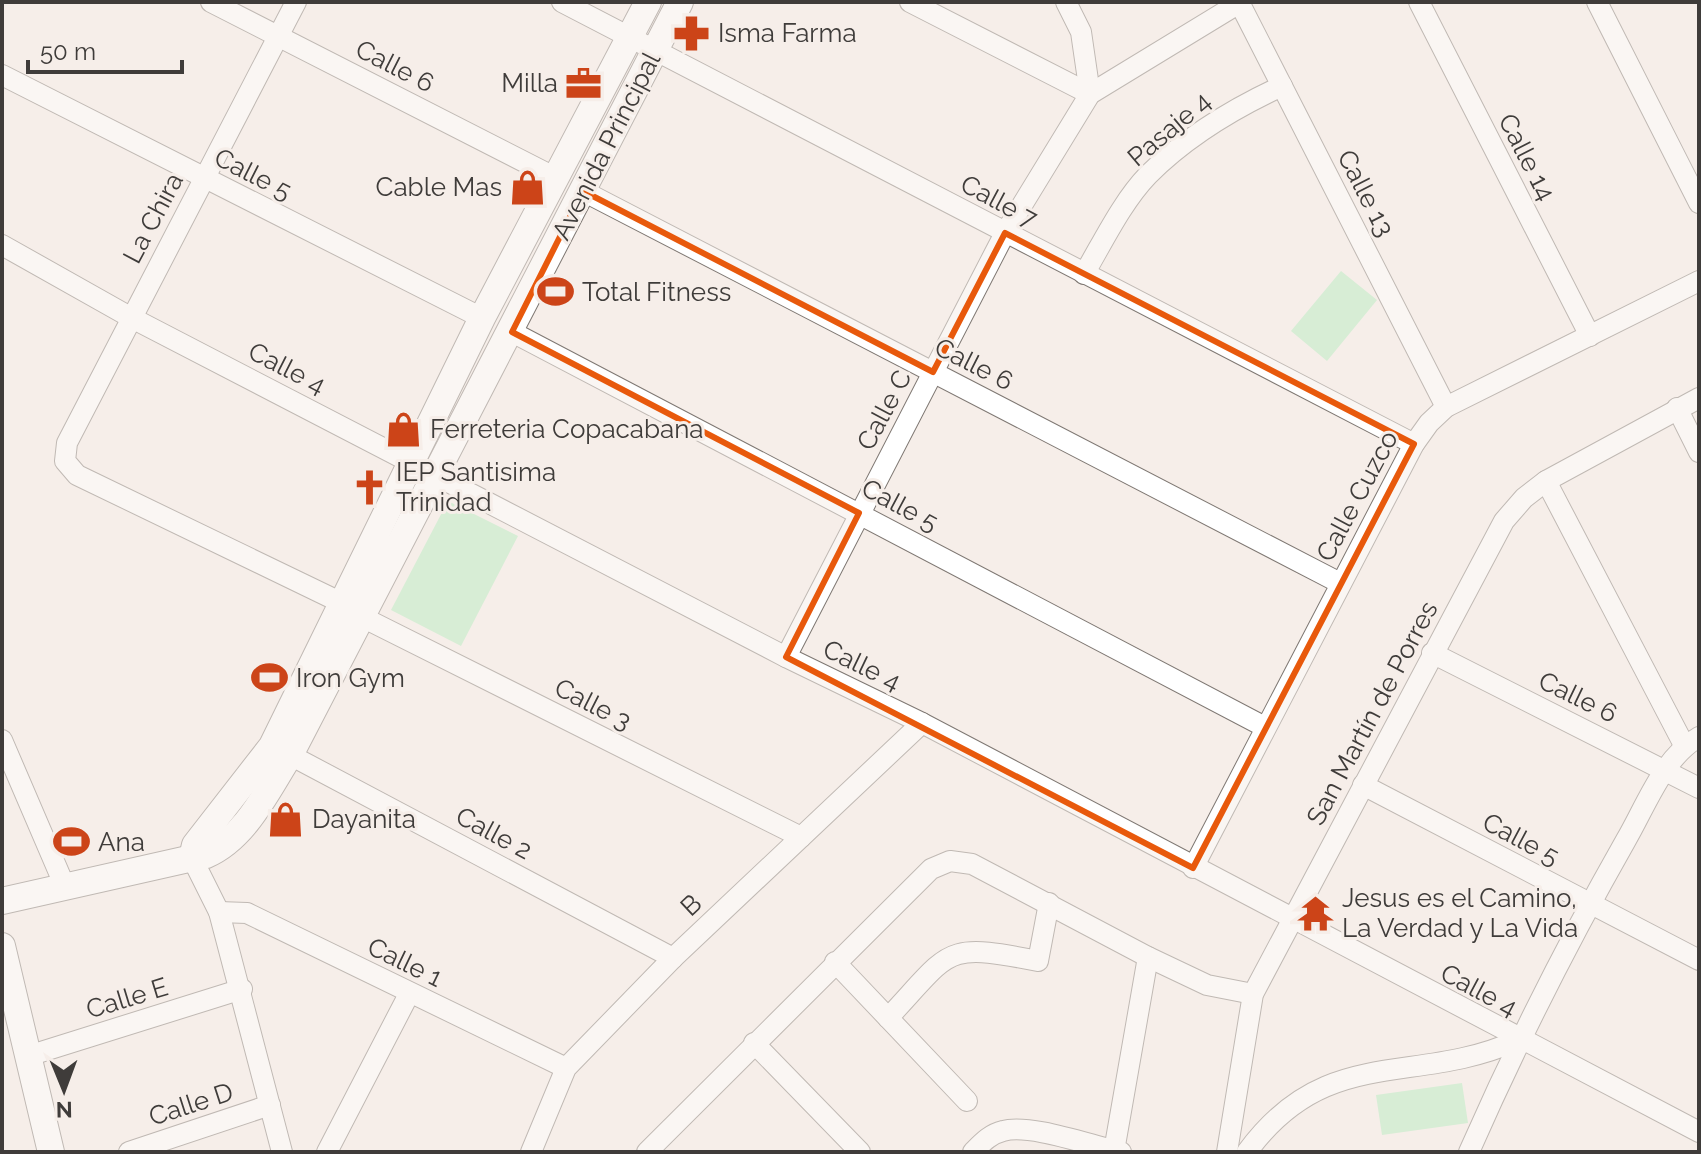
<svg xmlns="http://www.w3.org/2000/svg" width="1701" height="1154" font-family="Raleway,sans-serif">
<style>
.green{fill:#b1ebbd}
.lines{fill:none;stroke-linecap:round;stroke-linejoin:round}
.minor-casing{stroke:#7f7873;stroke-width:22}
.tertiary-casing{stroke:#7f7873;stroke-width:28}
.minor{stroke:#fff;stroke-width:20}
.tertiary{stroke:#fff;stroke-width:26}
.marked{fill:none;stroke:#e8590c;stroke-width:6;stroke-linejoin:round}
.labels{text-anchor:middle;dominant-baseline:central;stroke-width:6;stroke-linejoin:round;paint-order:stroke}
.poi-label{font-size:26px;fill:#3f3c3a;stroke:#f6eee9;text-anchor:start}
.street-label{font-size:26px;fill:#3f3c3a;stroke:#f6eee9}
</style>
<rect width="100%" height="100%" fill="#f6eee9"/>
<g class="green">
<path d="M1341,271L1377,300L1327,361L1291,331Z"/>
<path d="M448,501L518,536L461,646L391,610Z"/>
<path d="M1462,1083L1468,1123L1382,1135L1376,1095Z"/>
</g>
<g class="lines">
<defs>
<g id="minor">
<path d="M211,2L554,177"/>
<path d="M296,2L67,443L65,461L77,475L342,603"/>
<path d="M562,2L1414,444"/>
<path d="M910,2L1090,94"/>
<path d="M1066,2L1081,32L1090,94"/>
<path d="M1239,2L1446,407"/>
<path d="M1419,2L1590,336"/>
<path d="M1597,2L1699,203"/>
<path d="M2,75L482,318"/>
<path d="M583,191L1340,583"/>
<path d="M2,245L130,317L786,657L922,723L1699,1132"/>
<path d="M1084,274C1103,242 1122,202 1148,175C1187,136 1232,109 1282,86"/>
<path d="M512,332L1263,726"/>
<path d="M1677,408L1699,452"/>
<path d="M1546,481L1684,745"/>
<path d="M362,617L801,837"/>
<path d="M1432,653L1699,788"/>
<path d="M786,657L1005,233L1090,94L1241,2"/>
<path d="M2,740L66,889"/>
<path d="M290,755L673,958"/>
<path d="M1363,785L1699,960"/>
<path d="M192,858L219,912L282,1152"/>
<path d="M1193,868L1414,444L1429,423L1446,407L1699,281"/>
<path d="M219,912L247,913L566,1068"/>
<path d="M835,962L967,1101"/>
<path d="M888,1018C952,950 942,942 1038,961L1049,903"/>
<path d="M754,1043L860,1152"/>
<path d="M28,1056L242,989"/>
<path d="M1114,1151L1148,957"/>
<path d="M129,1152L270,1105"/>
<path d="M327,1152L409,994"/>
<path d="M531,1152L566,1068L673,958L922,723"/>
<path d="M647,1152L931,869L950,861L972,864L1148,957L1207,985L1253,994"/>
<path d="M973,1152C982,1143 990,1134 1003,1131C1029,1123 1092,1146 1121,1152"/>
<path d="M1227,1152L1253,994L1504,521L1524,498L1546,481L1699,398"/>
<path d="M1247,1152C1327,1043 1414,1087 1518,1040"/>
<path d="M1469,1152C1516,1045 1568,942 1626,840C1646,806 1663,757 1699,737"/>
</g>
<g id="tertiary">
<path d="M192,858L195,845L272,746L482,318L648,2"/>
<path d="M2,901L206,855C246,838 268,789 290,755L680,2"/>
<path d="M2,946L51,1152"/>
</g>
</defs>
<use href="#minor" class="minor-casing"/>
<use href="#tertiary" class="tertiary-casing"/>
<use href="#minor" class="minor"/>
<use href="#tertiary" class="tertiary"/>
</g>
<path d="M0 0H1701V1154H0ZM583,191L933,372L1005,233L1414,444L1193,868L786,657L859,513L512,332Z" fill="#f6eee9" fill-opacity=".55" fill-rule="evenodd"/>
<path class="marked" d="M583,191L933,372L1005,233L1414,444L1193,868L786,657L859,513L512,332Z"/>
<defs>
<symbol id="pharmacy-bare" viewBox="-9 -9 18 18"><path d="M-2-6h4v4h4v4h-4v4h-4v-4h-4v-4h4Z" fill="#cc4418" stroke="#f6eee9" stroke-width="2.5" paint-order="stroke"/></symbol>
<symbol id="office-bare" viewBox="-9 -9 18 18"><path d="M-6-3h4V-5.5h4V-3h4V5H-6ZM-1-4.5V-3h2v-1.5ZM-6 0V1H6V0Z" fill="#cc4418" stroke="#f6eee9" stroke-width="2.5" paint-order="stroke"/></symbol>
<symbol id="shop-bare" viewBox="-9 -9 18 18"><path d="M-5-2.5h2.3a2.7 3.5 0 0 1 5.4 0H5L5.5 6h-11ZM-1.5-2.5h3a1.5 2.3 0 0 0-3 0Z" fill="#cc4418" stroke="#f6eee9" stroke-width="2.5" paint-order="stroke"/></symbol>
<symbol id="stadium-bare" viewBox="-9 -9 18 18"><path d="M0-5a6.5 5 0 1 0 0 10a6.5 5 0 1 0 0-10ZM-3.5-1.8h7v3.6h-7Z" fill="#cc4418" stroke="#f6eee9" stroke-width="2.5" paint-order="stroke"/></symbol>
<symbol id="church-bare" viewBox="-9 -9 18 18"><path d="M-1.2-6h2.4v3.5h3.3v2.4h-3.3V6h-2.4V-.1h-3.3v-2.4h3.3Z" fill="#cc4418" stroke="#f6eee9" stroke-width="2.5" paint-order="stroke"/></symbol>
<symbol id="temple-bare" viewBox="-9 -9 18 18"><path d="M0-6L5-2H3V0L6.5 2.5H4V6H1.5V3h-3V6H-4V2.5H-6.5L-3 0V-2H-5Z" fill="#cc4418" stroke="#f6eee9" stroke-width="2.5" paint-order="stroke"/></symbol>
</defs>
<g fill-rule="evenodd">
<use href="#pharmacy-bare" x="666" y="8" width="51" height="51"/>
<use href="#office-bare" x="558" y="58" width="51" height="51"/>
<use href="#shop-bare" x="502" y="162" width="51" height="51"/>
<use href="#stadium-bare" x="530" y="266" width="51" height="51"/>
<use href="#shop-bare" x="378" y="404" width="51" height="51"/>
<use href="#church-bare" x="344" y="462" width="51" height="51"/>
<use href="#stadium-bare" x="244" y="652" width="51" height="51"/>
<use href="#shop-bare" x="260" y="794" width="51" height="51"/>
<use href="#stadium-bare" x="46" y="816" width="51" height="51"/>
<use href="#temple-bare" x="1290" y="888" width="51" height="51"/>
</g>
<g class="labels">
<g class="poi-label">
<text x="718" y="33">Isma Farma</text>
<text x="558" y="83" text-anchor="end">Milla</text>
<text x="502" y="187" text-anchor="end">Cable Mas</text>
<text x="582" y="292">Total Fitness</text>
<text x="430" y="429">Ferreteria Copacabana</text>
<text x="396" y="472">IEP Santisima<tspan x="396" dy="30">Trinidad</tspan></text>
<text x="296" y="678">Iron Gym</text>
<text x="312" y="819">Dayanita</text>
<text x="98" y="842">Ana</text>
<text x="1342" y="898">Jesus es el Camino,<tspan x="1342" dy="30">La Verdad y La Vida</tspan></text>
</g>
<g class="street-label">
<text transform="translate(395 66) rotate(27)">Calle 6</text>
<text transform="translate(1169 129) rotate(-40)">Pasaje 4</text>
<text transform="translate(606 146) rotate(-63)">Avenida Principal</text>
<text transform="translate(1527 157) rotate(63)">Calle 14</text>
<text transform="translate(253 174) rotate(27)">Calle 5</text>
<text transform="translate(1366 193) rotate(63)">Calle 13</text>
<text transform="translate(999 201) rotate(28)">Calle 7</text>
<text transform="translate(153 218) rotate(-62)">La Chira</text>
<text transform="translate(974 364) rotate(27)">Calle 6</text>
<text transform="translate(287 368) rotate(27)">Calle 4</text>
<text transform="translate(884 410) rotate(-62)">Calle C</text>
<text transform="translate(1357 496) rotate(-62)">Calle Cuzco</text>
<text transform="translate(900 505) rotate(28)">Calle 5</text>
<text transform="translate(862 665) rotate(26)">Calle 4</text>
<text transform="translate(1578 697) rotate(26)">Calle 6</text>
<text transform="translate(593 704) rotate(27)">Calle 3</text>
<text transform="translate(1372 713) rotate(-62)">San Martín de Porres</text>
<text transform="translate(494 833) rotate(28)">Calle 2</text>
<text transform="translate(1521 839) rotate(28)">Calle 5</text>
<text transform="translate(691 905) rotate(-43)">B</text>
<text transform="translate(405 962) rotate(26)">Calle 1</text>
<text transform="translate(1479 990) rotate(28)">Calle 4</text>
<text transform="translate(127 998) rotate(-17)">Calle E</text>
<text transform="translate(191 1104) rotate(-18)">Calle D</text>
</g>
</g>
<rect width="1701" height="1154" fill="none" stroke="#3f3c3a" stroke-width="8"/>
<g transform="translate(64 1090) rotate(179)" stroke="#f6eee9" stroke-width="6" paint-order="stroke">
<path d="M0-6L14 30L0 20L-14 30Z" fill="#3f3c3a"/>
<text y="-12" font-size="22" font-weight="bold" text-anchor="middle" fill="#3f3c3a">N</text>
</g>
<path d="M28 60v12h154v-12" fill="none" stroke="#3f3c3a" stroke-width="4"/>
<text x="40" y="60" font-size="24" fill="#3f3c3a" stroke="#f6eee9" stroke-width="6" paint-order="stroke">50 m</text>
</svg>
